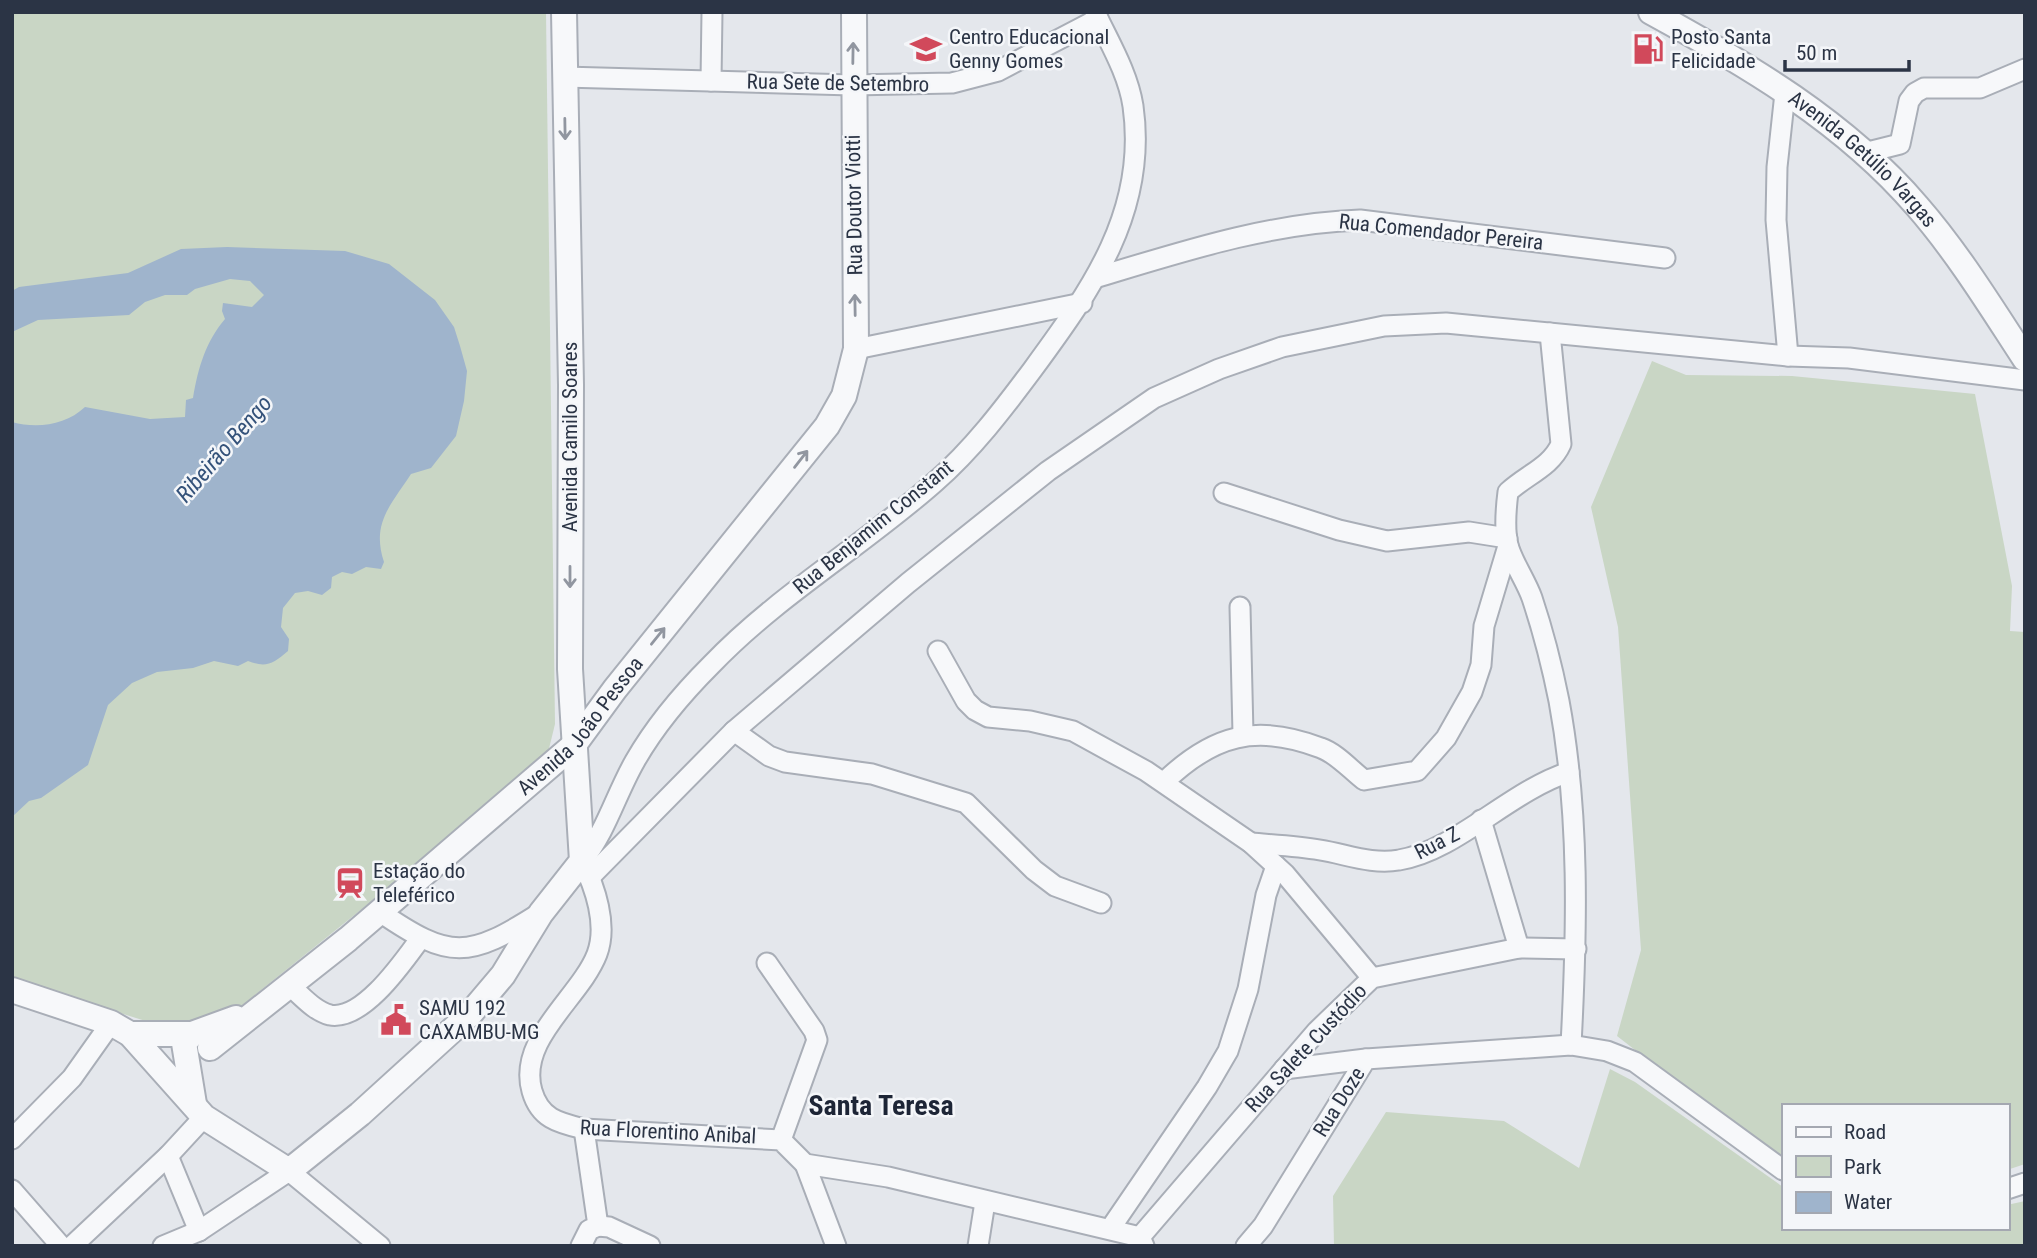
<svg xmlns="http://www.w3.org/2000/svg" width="2037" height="1258" font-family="'Roboto Condensed',sans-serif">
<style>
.green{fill:#c9d6c5}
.water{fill:#9fb4cc}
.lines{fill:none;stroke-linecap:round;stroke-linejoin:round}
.minor-casing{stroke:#a9aeb7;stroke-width:23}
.tertiary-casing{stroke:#a9aeb7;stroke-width:28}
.minor{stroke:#f7f8fa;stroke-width:19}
.tertiary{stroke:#f7f8fa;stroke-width:24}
.oneway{stroke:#9196a0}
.labels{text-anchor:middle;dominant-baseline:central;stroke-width:5;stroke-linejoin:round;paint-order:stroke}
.poi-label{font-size:21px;fill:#2b3445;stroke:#f4f6f9;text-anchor:start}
.street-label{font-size:21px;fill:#2b3445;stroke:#f4f6f9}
.water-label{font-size:23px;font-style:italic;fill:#34527a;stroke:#f4f6f9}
.district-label{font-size:28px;font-weight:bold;fill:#1d2536;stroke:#f4f6f9}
</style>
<rect width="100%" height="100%" fill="#e4e7ec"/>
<g class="green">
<path d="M12,12H546L555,724L546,761L224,1020L171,1029L12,979Z"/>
<path d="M1652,361L1686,375L1792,376L1975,394L2012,586L2010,631L2025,632V1164L2007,1170V1106H1783V1158L1750,1139L1617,1036L1641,950L1618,627L1591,507Z"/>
<path d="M1610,1069L1635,1082L1783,1187V1228H2007V1205L2025,1201V1246H1334L1333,1196L1386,1112L1504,1121L1579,1168Z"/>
</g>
<path class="water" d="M227,247L345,251L389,264L435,300L454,327L460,346L467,371L464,401L456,436L431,468L411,474C391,505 371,523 384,562L381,569L366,567L352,574L342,572L332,577L331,588L322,595L308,591L295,593L283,608L281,627L289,639L288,651C273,664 266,668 248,661L238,666L214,661L193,668L157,672L132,683L108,705L88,765L41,798L29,801L12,817V422C37,429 66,425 85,407L150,419L185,417L186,400L193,398C198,368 206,341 225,319L222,311L223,303L252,307L264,295L250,281L230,279L195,289L187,295H165L145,302L129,315L38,320L12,332V291L19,287L128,273L181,249Z"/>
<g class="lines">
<defs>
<g id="minor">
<path d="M1095,12C1109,42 1128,73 1133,106C1148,211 1091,290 1033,369C1004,408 972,450 935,482C863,546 778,595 711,665C682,694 655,726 635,761C616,794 606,832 582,861C595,887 608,925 597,954C580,998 517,1039 532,1091C540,1119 559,1123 584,1129L781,1140L805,1164L888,1177L1140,1237"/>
<path d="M564,77L852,85L952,83L998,71L1098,19"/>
<path d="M711,81L712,12"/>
<path d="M1785,93L1777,167L1776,220L1788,356"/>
<path d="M1864,153L1900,144L1909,101L1915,93L1924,88H1980L2025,69"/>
<path d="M1098,277C1184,251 1270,223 1360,220L1665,258"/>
<path d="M1550,333L1561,444C1551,467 1526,475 1508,492C1506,508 1504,529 1508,545C1512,561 1526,581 1532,598C1543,631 1552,666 1559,701C1580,814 1577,931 1571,1045"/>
<path d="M856,349L1082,303"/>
<path d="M1224,493L1339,530L1387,541L1469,532L1507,538"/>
<path d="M1240,607L1243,734"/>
<path d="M938,651L966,701L975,710L988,717L1030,721L1073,731L1146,771L1251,843L1285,874L1372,978"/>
<path d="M734,731L769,756L785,762L872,774L966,803L1034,870L1055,886L1101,903"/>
<path d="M1164,782C1213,735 1256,723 1321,748C1336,753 1351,770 1364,780L1417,771L1446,738L1472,692L1481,665L1484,626L1508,546"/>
<path d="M1481,820L1519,948"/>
<path d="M1251,843C1274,845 1297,846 1320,850C1346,854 1372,865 1399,860C1456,851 1510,791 1569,772"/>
<path d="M590,877L734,731L908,583L1048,471L1154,398L1219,369L1282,347L1384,326L1446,323L1788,356L1849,358L2025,380"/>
<path d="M380,912C450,960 468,959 540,913"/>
<path d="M767,963L814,1031L817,1040L781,1140"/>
<path d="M290,986C302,996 314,1011 330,1015C363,1021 403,962 420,939"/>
<path d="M1284,1069L1366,1059"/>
<path d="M12,1139L72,1078L111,1023"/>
<path d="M168,1156L199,1231"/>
<path d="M805,1164L836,1246"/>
<path d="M2007,1189L2025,1183"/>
<path d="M12,1190L61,1246"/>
<path d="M598,1226L609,1227L650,1246"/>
<path d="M1110,1229L1207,1087L1228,1051L1248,989L1266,895L1276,866"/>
<path d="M72,1246L168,1156L204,1117"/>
<path d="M163,1246L199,1231L289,1171L380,1246"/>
<path d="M581,1246L589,1230L598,1226L584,1129"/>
<path d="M978,1246L985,1202"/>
<path d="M1144,1246L1140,1237L1317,1031L1372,978L1519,948L1576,949"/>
<path d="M1246,1246L1263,1226L1366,1059L1571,1045L1607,1051L1635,1062L1783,1170"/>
</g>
<g id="tertiary">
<path id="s1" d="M1651,12C1748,65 1845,122 1917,206C1958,253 1991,307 2025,359"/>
<path d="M12,990L111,1023L130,1034L204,1117L289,1171L360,1114L470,1014L503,975L541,913L582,861L570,669L571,385L564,12"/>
<path d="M130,1034H192"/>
<path id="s2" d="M210,1048L348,939L574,745L615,689L827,426L844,396L856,349L854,12"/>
<path d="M194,1104L184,1043L192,1034L236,1018"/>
</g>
</defs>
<use href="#minor" class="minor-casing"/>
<use href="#tertiary" class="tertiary-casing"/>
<use href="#minor" class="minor"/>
<use href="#tertiary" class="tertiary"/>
</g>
<defs><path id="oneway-shaft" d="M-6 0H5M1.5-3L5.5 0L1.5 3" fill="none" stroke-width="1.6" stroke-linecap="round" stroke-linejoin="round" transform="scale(1.75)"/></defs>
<g class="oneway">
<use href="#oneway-shaft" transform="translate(853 53) rotate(-89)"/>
<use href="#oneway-shaft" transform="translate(565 129) rotate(89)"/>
<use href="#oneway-shaft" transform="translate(855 305) rotate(-91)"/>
<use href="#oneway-shaft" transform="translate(801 459) rotate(-52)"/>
<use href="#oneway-shaft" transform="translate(570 577) rotate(90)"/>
<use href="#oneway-shaft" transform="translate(658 636) rotate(-51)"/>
</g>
<defs>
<symbol id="school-bare" viewBox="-9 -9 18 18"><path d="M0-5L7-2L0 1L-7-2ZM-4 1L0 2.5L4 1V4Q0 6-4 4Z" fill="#d1495b" stroke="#f4f6f9" stroke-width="2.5" paint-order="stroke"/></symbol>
<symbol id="fuel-bare" viewBox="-9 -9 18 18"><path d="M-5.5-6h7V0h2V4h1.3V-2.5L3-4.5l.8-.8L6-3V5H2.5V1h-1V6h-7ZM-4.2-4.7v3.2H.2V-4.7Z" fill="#d1495b" stroke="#f4f6f9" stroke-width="2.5" paint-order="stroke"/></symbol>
<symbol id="station-bare" viewBox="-9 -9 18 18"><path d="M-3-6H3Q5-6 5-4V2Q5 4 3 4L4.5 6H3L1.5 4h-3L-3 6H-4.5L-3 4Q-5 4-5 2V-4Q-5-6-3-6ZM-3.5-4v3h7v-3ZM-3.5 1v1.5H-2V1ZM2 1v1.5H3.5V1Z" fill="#d1495b" stroke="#f4f6f9" stroke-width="2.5" paint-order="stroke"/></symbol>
<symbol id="civic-bare" viewBox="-9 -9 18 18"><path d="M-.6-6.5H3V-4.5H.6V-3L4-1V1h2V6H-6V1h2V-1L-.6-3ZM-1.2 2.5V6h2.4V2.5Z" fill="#d1495b" stroke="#f4f6f9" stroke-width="2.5" paint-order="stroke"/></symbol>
</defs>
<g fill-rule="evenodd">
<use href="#school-bare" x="904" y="27" width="44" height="44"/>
<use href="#fuel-bare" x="1626" y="27" width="44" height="44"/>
<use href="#station-bare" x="328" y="861" width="44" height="44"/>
<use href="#civic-bare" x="374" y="998" width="44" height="44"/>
</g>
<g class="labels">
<g class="poi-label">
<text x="949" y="37">Centro Educacional<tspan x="949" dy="24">Genny Gomes</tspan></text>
<text x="1671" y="37">Posto Santa<tspan x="1671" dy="24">Felicidade</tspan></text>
<text x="373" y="871">Estação do<tspan x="373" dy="24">Teleférico</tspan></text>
<text x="419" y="1008">SAMU 192<tspan x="419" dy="24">CAXAMBU-MG</tspan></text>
</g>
<g class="street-label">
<text transform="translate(838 83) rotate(1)">Rua Sete de Setembro</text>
<text stroke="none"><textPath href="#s1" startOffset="259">Avenida Getúlio Vargas</textPath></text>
<text transform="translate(854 205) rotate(-91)">Rua Doutor Viotti</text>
<text transform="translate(1441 232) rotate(6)">Rua Comendador Pereira</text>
<text transform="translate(570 437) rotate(-90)">Avenida Camilo Soares</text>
<text transform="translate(873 527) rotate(-39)">Rua Benjamim Constant</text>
<text stroke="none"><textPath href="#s2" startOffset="492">Avenida João Pessoa</textPath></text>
<text transform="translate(1437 843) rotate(-27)">Rua Z</text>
<text transform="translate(1306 1048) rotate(-47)">Rua Salete Custódio</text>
<text transform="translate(1339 1102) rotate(-58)">Rua Doze</text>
<text transform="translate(668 1132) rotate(3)">Rua Florentino Anibal</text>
</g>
<g class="water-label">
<text transform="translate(224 449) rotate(-49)">Ribeirão Bengo</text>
</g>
<g class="district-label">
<text x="881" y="1105">Santa Teresa</text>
</g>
</g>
<rect width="2037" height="1258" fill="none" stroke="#2b3445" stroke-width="28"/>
<rect x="1782" y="1104" width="228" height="126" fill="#f4f6f9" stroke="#a4a8b1" stroke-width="2"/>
<rect x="1796" y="1127" width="35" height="10" fill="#f7f8fa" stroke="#a4a8b1" stroke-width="2"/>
<text x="1844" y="1139" font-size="21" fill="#2b3445">Road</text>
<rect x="1796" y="1156" width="35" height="21" fill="#c9d6c5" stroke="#a4a8b1" stroke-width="2"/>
<text x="1844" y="1174" font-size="21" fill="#2b3445">Park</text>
<rect x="1796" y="1192" width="35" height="21" fill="#9fb4cc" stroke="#a4a8b1" stroke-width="2"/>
<text x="1844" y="1209" font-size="21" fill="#2b3445">Water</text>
<path d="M1785 60v10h124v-10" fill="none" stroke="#2b3445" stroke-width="3.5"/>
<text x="1796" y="60" font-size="21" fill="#2b3445" stroke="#f4f6f9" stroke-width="5" paint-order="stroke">50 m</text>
</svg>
